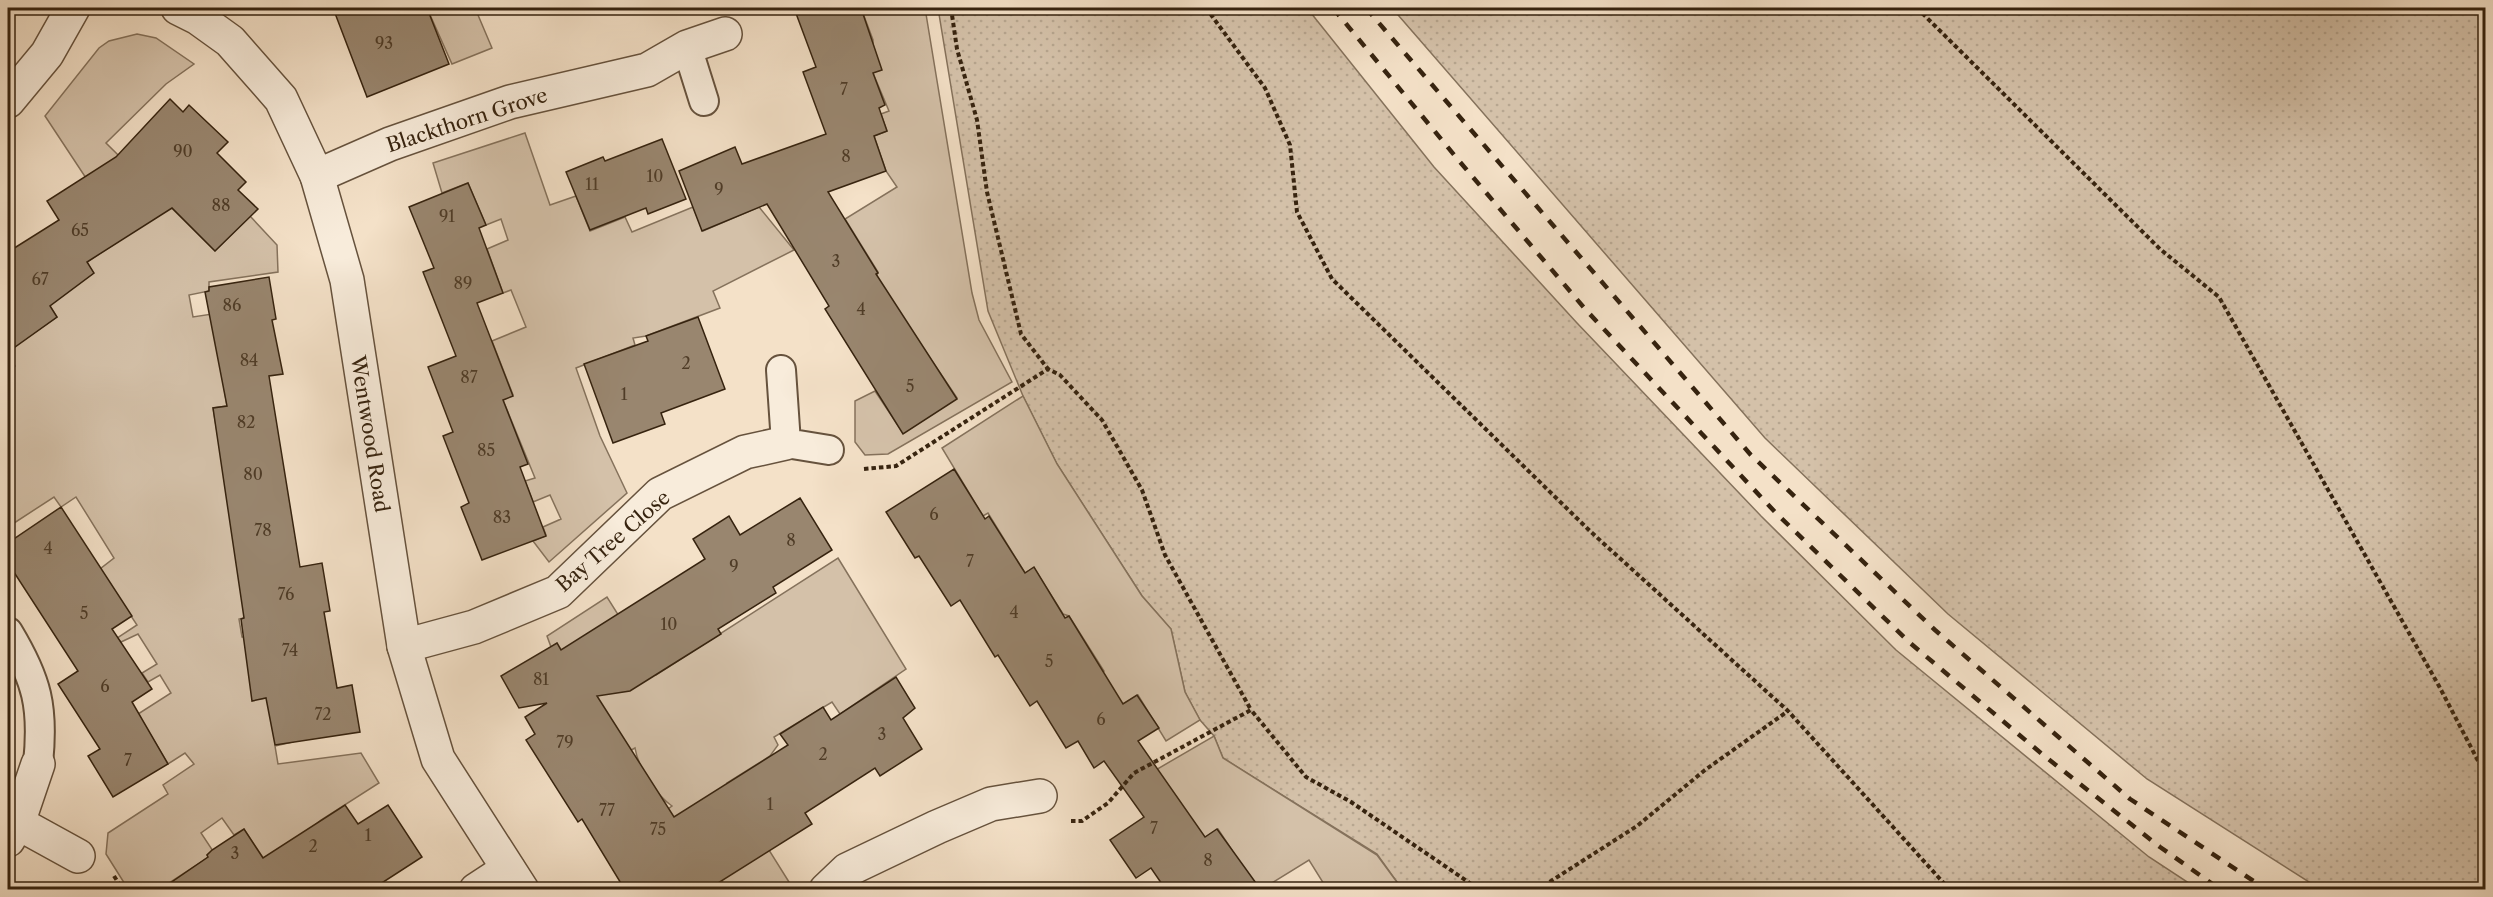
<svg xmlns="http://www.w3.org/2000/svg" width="2493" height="897" font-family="'Libre Caslon Text',serif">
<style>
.grass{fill:url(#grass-dots);stroke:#85725c;stroke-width:1.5}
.garden{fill:#d4c1a9;stroke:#85725c;stroke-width:1.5}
.building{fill:#99866f;stroke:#36230f;stroke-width:1.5}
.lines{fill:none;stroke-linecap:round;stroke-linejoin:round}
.service-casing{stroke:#66523d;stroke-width:32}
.minor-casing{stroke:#66523d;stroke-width:36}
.path{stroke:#36230f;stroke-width:4;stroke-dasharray:4.5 3;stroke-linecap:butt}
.service{stroke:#f8ecdb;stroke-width:28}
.minor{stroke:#f8ecdb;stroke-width:33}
.rail{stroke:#36230f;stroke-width:4.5;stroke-dasharray:10 10;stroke-linecap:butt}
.labels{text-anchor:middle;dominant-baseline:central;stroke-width:4.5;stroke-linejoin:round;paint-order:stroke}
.number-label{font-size:16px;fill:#4f3c27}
.street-label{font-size:20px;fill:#36230f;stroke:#f8ecdb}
</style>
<defs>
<pattern id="grass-dots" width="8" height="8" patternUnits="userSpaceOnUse" patternTransform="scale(1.5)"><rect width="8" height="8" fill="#d4c1a9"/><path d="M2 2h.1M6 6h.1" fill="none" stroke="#b7a690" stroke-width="1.8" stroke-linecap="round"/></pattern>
</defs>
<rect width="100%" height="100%" fill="#f4e1c8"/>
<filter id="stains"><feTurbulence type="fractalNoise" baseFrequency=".00333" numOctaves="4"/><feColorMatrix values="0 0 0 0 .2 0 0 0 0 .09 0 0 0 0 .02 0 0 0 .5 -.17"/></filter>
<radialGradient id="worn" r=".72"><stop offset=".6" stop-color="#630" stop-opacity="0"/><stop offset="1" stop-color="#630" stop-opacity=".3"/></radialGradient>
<g class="grass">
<path d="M938,8H1307L1434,167L1577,323L1761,516L1896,650L2149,857L2198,889H1402L1377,854L1223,758L1214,736L1200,720L1185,692L1171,629L1142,596L1057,464L1023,396L988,311Z"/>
<path d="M1392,8H2485V889H2320L2147,779L1948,614L1765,438Z"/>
</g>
<g class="garden">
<path d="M427,8H475L492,48L452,64Z"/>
<path d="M861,8H925L972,293L979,320L1012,382L888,454L865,455L855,442V401L875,391L903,433L957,398C930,357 901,318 876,277L878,272L845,219L897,187L886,171L874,136L887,131L881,114L889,111L873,73V40Z"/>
<path d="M137,34L156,38L194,64L166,84L106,143L215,251L250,216L277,245L278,272L209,282V291L189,295L193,317L212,314L227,406L213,408L248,617L239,619L242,637H247L253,700L286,695L293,742L275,746L278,764L361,753L379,783L321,820L267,864L244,829L234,835L222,818L201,833L213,851L207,855L209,857L160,889H128L106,854L108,833L168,794L163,785L194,764L185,753L168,764L138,714L171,693L160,675L148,682L142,673L157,664L138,634L121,642L117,638L137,625L100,569L114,558L76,497L61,507L54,497L8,527V372L15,366L8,351L57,317L48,303L93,273L87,262L119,241V228L45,116L99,48L109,41Z"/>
<path d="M525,133L550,205L576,196L590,231L625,217L632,232L693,207L703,231L759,207L794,250L713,291L720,308L646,336L633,338L635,345L576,368L600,436L627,493L549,562L533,541L546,535L543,527L561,519L550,495L533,502L525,481L535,478L503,400L513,395L492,341L526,327L511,290L503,293L487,249L508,240L501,219L486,225L468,183L442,193L433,163Z"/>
<path d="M1023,396L1057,464L1142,596L1171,629L1185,692L1200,720L1166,741L1138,695L1118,707L1099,675L1104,671L1069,616L1063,614L1034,568L1025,573L988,513L983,516L942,448Z"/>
<path d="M838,558L906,669L840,714L832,702L774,737L778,745L770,756L727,783L789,882L782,889H727L709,860L703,863L668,809L672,806C656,795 638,767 635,748L609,762L581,682L557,643L551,647L547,636L607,597L656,675Z"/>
<path d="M1214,736L1223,758L1377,855L1402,889H1327L1309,860L1262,889H1244L1222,857L1232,850L1218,829L1194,845L1142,778Z"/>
</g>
<g class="building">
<path d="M333,8H427L449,64L367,97Z"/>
<path d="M794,8H861L882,70L873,73L885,105L879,108L887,131L874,136L886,171L828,192L878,273L876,274L957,399L903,434L825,309L829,306L767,204L702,231L679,171L735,147L742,164L826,134L803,72L816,67Z"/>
<path d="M170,99L183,112L189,105L228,142L217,153L246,182L238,190L258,209L215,251L172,208L87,262L94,273L50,306L57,317L8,352V252L59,220L47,201L116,157Z"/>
<path d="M662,139L686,199L648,214L646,208L590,230L566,172L603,157L605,161Z"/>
<path d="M468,183L486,225L479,228L503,293L477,303L513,396L503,400L528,464L520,467L546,536L482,560L461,507L469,503L443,436L453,432L428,367L456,356L423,272L434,268L409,207Z"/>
<path d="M269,277L276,319L272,320L283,374L269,376L300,567L322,563L330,611L324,612L337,688L352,685L360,732L275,745L266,698L252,701L241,619L244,618L213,408L227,406L205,292L209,291V287Z"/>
<path d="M698,317L725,389L661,413L665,424L613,443L584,364L648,341L646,336Z"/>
<path d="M954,469L985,519L989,516L1025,573L1034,567L1065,618L1069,616L1123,704L1137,695L1159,728L1138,741L1205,837L1217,829L1261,890H1166L1151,868L1136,878L1110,840L1144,817L1104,761L1094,768L1078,741L1066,748L1037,701L1030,706L998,655L995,657L960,600L951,606L919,556L915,558L886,512Z"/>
<path d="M800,498L832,550L773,587L776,593L718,629L721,634L673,664L630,691L597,696L674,817L788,745L780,734L823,707L831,720L896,677L915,708L903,718L922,749L880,776L875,768L805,813L812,824L707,890H625L582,819L578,822L526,740L535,734L525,717L547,703L519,708L501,676L557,643L561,650L705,559L693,539L729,516L740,535Z"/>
<path d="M61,507L132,616L112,629L152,689L132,702L168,764L113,797L88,756L100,749L58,684L78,671L8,563V543Z"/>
<path d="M345,805L358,824L388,805L422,857L371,890H160L208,857L207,855L212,850L244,829L263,858Z"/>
</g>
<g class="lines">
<defs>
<g id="service">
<path d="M687,47L704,101"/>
<path d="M781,370L786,443L829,450"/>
<path d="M8,632C37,680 44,707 38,764"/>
</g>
<g id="minor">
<path d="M178,8L198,18L230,41L281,99L317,176L347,280L404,646L438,759L522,890"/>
<path d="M8,101L47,54L73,8"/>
<path d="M317,176L390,144L510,102L647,70L687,47L725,34"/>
<path d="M404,646L474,627L558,592L660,494L745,452L786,443"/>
<path d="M18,823L78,856"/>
<path d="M8,840L18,823L38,764"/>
<path d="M476,890L508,869"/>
<path d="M826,890L847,870L937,827L991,804L1040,796"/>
</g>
</defs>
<use href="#service" class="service-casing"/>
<use href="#minor" class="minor-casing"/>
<g class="path">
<path d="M951,8L957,49L977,120L987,192L1021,334L1048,369"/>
<path d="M1206,8L1265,88L1290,145L1297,212L1332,279L1591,532L1788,711L1950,890"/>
<path d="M1917,8L2160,249L2219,297L2439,686L2486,776"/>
<path d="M864,469L896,466L1048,369L1060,375L1102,420L1142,490L1165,555L1251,710"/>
<path d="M1071,821H1082L1108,803L1134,773L1251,710L1306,777L1351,802L1480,890"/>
<path d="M114,876L123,890"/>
<path d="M1537,890L1637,826L1705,770L1788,711"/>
</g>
<use href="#service" class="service"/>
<use href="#minor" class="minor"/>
<g class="rail">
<path d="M1333,8L1460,162L1586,310L1775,512L1909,642L2042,754L2160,847L2221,890"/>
<path d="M1366,8L1750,454L1935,630L2130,799L2267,890"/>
</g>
</g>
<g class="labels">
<g class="number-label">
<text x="384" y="43">93</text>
<text x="844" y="89">7</text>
<text x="183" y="151">90</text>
<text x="846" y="156">8</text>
<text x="655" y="176">10</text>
<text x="592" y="184">11</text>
<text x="719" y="189">9</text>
<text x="221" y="205">88</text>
<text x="447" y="216">91</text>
<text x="80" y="230">65</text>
<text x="836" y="261">3</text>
<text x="40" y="279">67</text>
<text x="463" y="283">89</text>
<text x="232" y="305">86</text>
<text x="861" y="309">4</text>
<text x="249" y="360">84</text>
<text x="686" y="363">2</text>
<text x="469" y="377">87</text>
<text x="910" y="386">5</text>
<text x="624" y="394">1</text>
<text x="246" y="422">82</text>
<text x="486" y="450">85</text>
<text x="253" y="474">80</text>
<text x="934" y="514">6</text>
<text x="502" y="517">83</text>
<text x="263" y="530">78</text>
<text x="791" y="540">8</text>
<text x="48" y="548">4</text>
<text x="970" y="561">7</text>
<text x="734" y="566">9</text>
<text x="286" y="594">76</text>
<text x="1014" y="612">4</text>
<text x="84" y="613">5</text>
<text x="669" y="624">10</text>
<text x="290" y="650">74</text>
<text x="1049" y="661">5</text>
<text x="541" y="679">81</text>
<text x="105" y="686">6</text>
<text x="323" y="714">72</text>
<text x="1101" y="719">6</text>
<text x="882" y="734">3</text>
<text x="565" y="742">79</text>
<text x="823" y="754">2</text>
<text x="128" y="760">7</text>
<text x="770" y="804">1</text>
<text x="607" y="810">77</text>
<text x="1154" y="828">7</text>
<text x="658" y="829">75</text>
<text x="368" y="835">1</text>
<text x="313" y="846">2</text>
<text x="235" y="853">3</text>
<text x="1208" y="860">8</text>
</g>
<g class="street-label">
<text transform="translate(467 120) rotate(-18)">Blackthorn Grove</text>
<text transform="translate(370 434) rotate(81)">Wentwood Road</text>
<text transform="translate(613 541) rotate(-41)">Bay Tree Close</text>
</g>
</g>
<rect width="2493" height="897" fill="none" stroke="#f4e1c8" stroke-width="30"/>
<rect x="9" y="9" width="2475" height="879" fill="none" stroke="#36230f" stroke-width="3"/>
<rect x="15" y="15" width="2463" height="867" fill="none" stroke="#36230f" stroke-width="1.5"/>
<rect width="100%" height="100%" filter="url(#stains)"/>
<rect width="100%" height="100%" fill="url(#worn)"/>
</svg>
